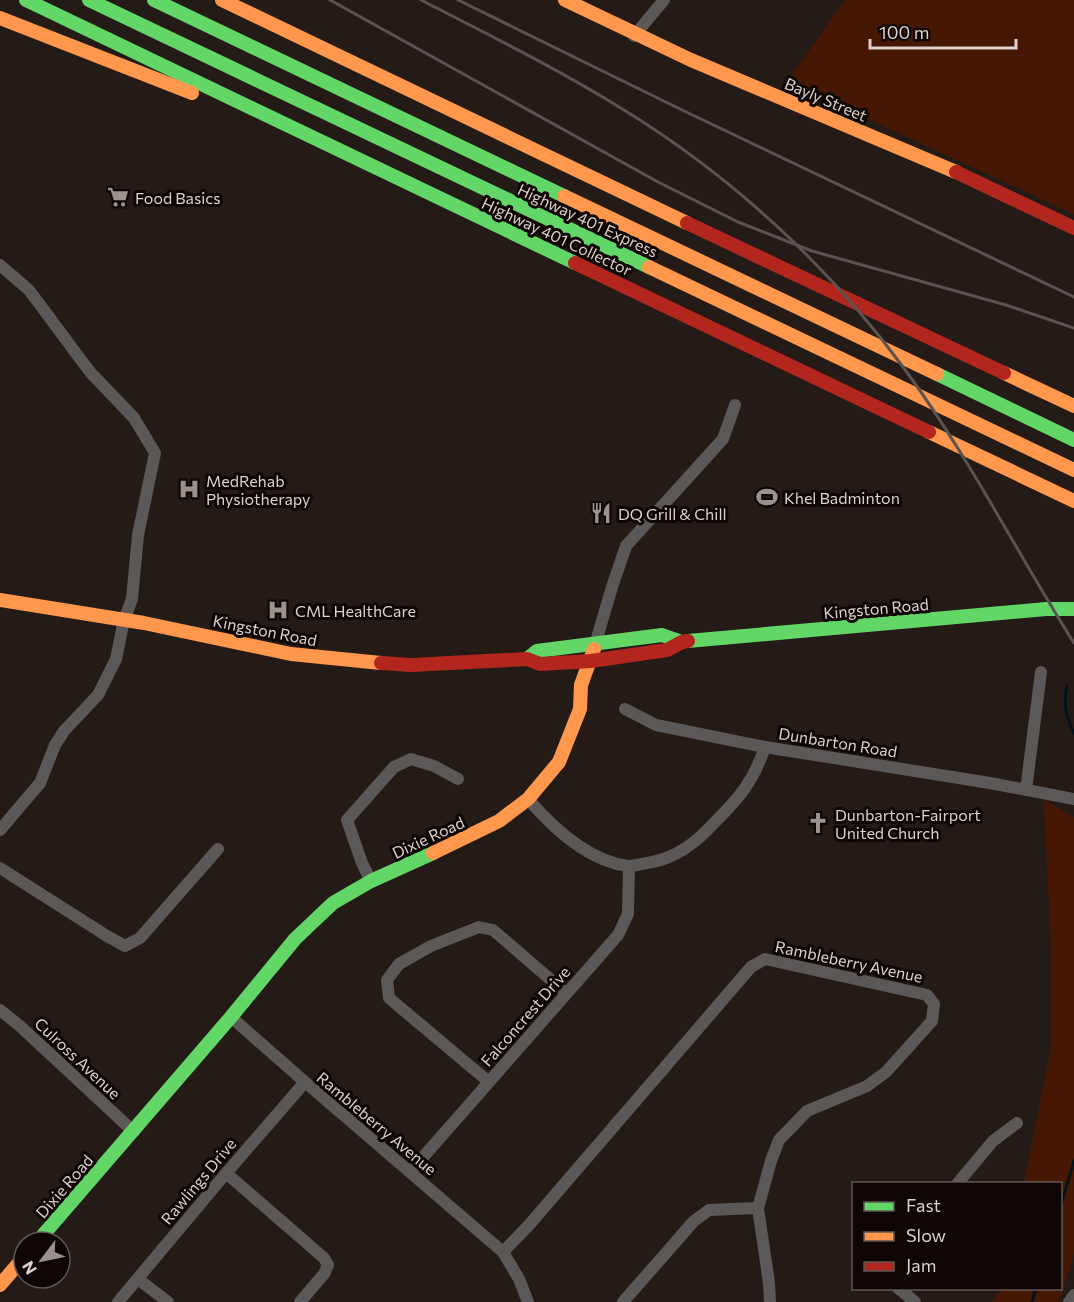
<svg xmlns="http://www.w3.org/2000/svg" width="1074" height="1302" font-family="Commissioner,sans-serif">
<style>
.green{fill:#461804}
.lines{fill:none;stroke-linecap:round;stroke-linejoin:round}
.stream{stroke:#03131c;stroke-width:3}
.street{stroke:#5c5857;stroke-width:12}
.fast{stroke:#63d668;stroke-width:14}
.slow{stroke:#ff974d;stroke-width:14}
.jam{stroke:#b3261e;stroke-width:14}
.rail{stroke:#5a5351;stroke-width:3}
.labels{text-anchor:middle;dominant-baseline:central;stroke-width:6;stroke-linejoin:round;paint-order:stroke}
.street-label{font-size:16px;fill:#ddd1cc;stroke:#0d0604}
.poi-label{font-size:16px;fill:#ddd1cc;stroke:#0d0604;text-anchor:start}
</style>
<rect width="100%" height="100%" fill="#241b17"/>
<g class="green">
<path d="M845,0H1074V214L787,82Z"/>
<path d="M1044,800L1074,817V1254L1059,1302H991L1002,1289L1060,1288V1184L1024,1183L1051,1048V949Z"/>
</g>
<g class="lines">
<g class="stream">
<path d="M1067,685C1063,703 1066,717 1074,733"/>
<path d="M1060,1208L1074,1161"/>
<path d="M1032,1302L1036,1288"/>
</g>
<g class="street">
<path d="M634,36L664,0"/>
<path d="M0,265L29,290L90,372L134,418L155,453L138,535L132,599L124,620L116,659L98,695L64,731L55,745L40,783L0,830"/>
<path d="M595,645L612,587L626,546L723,439L735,405"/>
<path d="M625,709L656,725L765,747L990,783L1074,799"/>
<path d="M1026,790L1041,672"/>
<path d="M528,799C553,828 588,861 628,866C634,866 641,864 647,863C675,859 696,843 715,822C740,797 753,782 765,747"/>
<path d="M0,868L107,936L125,946L140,938L218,849"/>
<path d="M371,881L362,863L347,820L394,767L411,759L434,766L458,779"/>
<path d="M0,1010L20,1026L134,1132"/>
<path d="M231,1017L305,1082L503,1252L519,1279L528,1302"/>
<path d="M489,1082L389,998L387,980L399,964L431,946L479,927L493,930L566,993"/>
<path d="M410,1172L618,935L628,914L629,866"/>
<path d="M226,1173L324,1258L328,1265L324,1274L300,1302"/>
<path d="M957,1184L993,1141L1017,1123"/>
<path d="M503,1252L529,1225L751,967L765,959L927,995L934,1004L932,1021L886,1072L867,1086L807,1111L779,1140L771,1161L758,1208L769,1283L770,1302"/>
<path d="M138,1279L168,1302"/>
<path d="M898,1288L915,1302"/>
<path d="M118,1302L222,1178L305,1082"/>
<path d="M623,1302L694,1221L709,1210L758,1208"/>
<path d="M1069,1302L1074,1295"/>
</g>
<g class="fast">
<path d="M26,0L575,263"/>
<path d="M89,0L649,267"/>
<path d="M154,0L564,196"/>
<path d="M937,374L1074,440"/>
<path d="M688,641L1046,609H1074"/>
<path d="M527,659L537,651L662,635L682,642"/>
<path d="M37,1242L231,1017L295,939L333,903L371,881L433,853"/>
</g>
<g class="slow">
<path d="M222,0L687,223"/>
<path d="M565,0L691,60L956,172"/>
<path d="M0,18L192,93"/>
<path d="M564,196L937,374"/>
<path d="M649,267L1074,470"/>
<path d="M1004,373L1074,406"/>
<path d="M929,432L1074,501"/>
<path d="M0,600L144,623L291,654L381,663"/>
<path d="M433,853L499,821L528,799L559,762L580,709L581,685L594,649"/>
<path d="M0,1285L24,1257"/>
</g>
<g class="jam">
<path d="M956,172L1074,228"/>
<path d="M687,223L1004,373"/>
<path d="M575,263L929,432"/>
<path d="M381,663L411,665L527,659L540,664L591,661L667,650L682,642L688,641"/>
</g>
<g class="rail">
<path d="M330,0L658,182L738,222L812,251L1006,305L1074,328"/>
<path d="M421,0C489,35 558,69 624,110C733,177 830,267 906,371C969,457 1017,553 1074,643"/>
<path d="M458,0L680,109L1074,297"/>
</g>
</g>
<defs>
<symbol id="supermarket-bare" viewBox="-9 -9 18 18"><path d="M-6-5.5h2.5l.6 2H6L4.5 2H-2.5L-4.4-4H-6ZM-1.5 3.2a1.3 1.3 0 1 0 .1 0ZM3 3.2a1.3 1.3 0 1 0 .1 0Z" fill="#9c918d" stroke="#0d0604" stroke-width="2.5" paint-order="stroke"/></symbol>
<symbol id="hospital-bare" viewBox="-9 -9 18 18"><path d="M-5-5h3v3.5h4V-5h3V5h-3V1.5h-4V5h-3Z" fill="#9c918d" stroke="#0d0604" stroke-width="2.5" paint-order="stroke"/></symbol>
<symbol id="stadium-bare" viewBox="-9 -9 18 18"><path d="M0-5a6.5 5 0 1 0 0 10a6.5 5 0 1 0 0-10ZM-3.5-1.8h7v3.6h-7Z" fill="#9c918d" stroke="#0d0604" stroke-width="2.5" paint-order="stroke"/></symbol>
<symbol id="restaurant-bare" viewBox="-9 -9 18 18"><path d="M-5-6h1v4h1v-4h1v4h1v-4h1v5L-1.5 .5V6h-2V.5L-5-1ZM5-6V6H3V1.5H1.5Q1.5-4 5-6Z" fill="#9c918d" stroke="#0d0604" stroke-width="2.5" paint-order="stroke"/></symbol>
<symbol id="church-bare" viewBox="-9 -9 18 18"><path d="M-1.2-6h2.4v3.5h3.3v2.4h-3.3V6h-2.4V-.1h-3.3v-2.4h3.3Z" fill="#9c918d" stroke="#0d0604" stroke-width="2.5" paint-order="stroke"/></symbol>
</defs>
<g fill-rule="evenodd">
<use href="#supermarket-bare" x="103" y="182" width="30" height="30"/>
<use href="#hospital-bare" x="174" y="474" width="30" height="30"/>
<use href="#stadium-bare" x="752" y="482" width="30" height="30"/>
<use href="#restaurant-bare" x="586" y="498" width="30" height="30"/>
<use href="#hospital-bare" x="263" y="595" width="30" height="30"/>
<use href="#church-bare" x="803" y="808" width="30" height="30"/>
</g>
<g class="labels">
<g class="street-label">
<text transform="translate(826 99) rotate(23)">Bayly Street</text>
<text transform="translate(588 220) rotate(25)">Highway 401 Express</text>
<text transform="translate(557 236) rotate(25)">Highway 401 Collector</text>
<text transform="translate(876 608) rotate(-5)">Kingston Road</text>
<text transform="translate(265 630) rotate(11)">Kingston Road</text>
<text transform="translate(838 742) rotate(9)">Dunbarton Road</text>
<text transform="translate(428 837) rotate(-25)">Dixie Road</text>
<text transform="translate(849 961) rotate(12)">Rambleberry Avenue</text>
<text transform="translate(525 1016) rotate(-49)">Falconcrest Drive</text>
<text transform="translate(78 1058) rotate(43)">Culross Avenue</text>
<text transform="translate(377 1123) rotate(40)">Rambleberry Avenue</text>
<text transform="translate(198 1181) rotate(-50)">Rawlings Drive</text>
<text transform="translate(64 1186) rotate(-49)">Dixie Road</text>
</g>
<g class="poi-label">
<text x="135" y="197">Food Basics</text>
<text x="206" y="480">MedRehab<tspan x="206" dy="18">Physiotherapy</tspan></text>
<text x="784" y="497">Khel Badminton</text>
<text x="618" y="513">DQ Grill &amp; Chill</text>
<text x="295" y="610">CML HealthCare</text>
<text x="835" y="814">Dunbarton-Fairport<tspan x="835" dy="18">United Church</tspan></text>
</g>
</g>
<rect x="852" y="1182" width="210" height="108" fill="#0d0604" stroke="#605754" stroke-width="1.5"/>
<rect x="864" y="1202" width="30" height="9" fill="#63d668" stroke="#605754" stroke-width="1.5"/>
<text x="906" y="1212" font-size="18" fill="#ddd1cc">Fast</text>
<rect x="864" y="1232" width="30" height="9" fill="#ff974d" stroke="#605754" stroke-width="1.5"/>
<text x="906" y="1242" font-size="18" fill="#ddd1cc">Slow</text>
<rect x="864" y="1262" width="30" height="9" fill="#b3261e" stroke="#605754" stroke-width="1.5"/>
<text x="906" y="1272" font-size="18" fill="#ddd1cc">Jam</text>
<g transform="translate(42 1260) rotate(238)"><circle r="28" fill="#0d0604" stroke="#605754" stroke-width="1.5"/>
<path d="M0-4.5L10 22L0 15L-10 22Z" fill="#9c918d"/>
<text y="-9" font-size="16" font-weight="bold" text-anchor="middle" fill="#ddd1cc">N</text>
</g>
<path d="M870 39v9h146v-9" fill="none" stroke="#ddd1cc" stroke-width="3"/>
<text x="879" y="39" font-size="18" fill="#ddd1cc" stroke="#0d0604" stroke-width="4.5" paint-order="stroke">100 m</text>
</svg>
